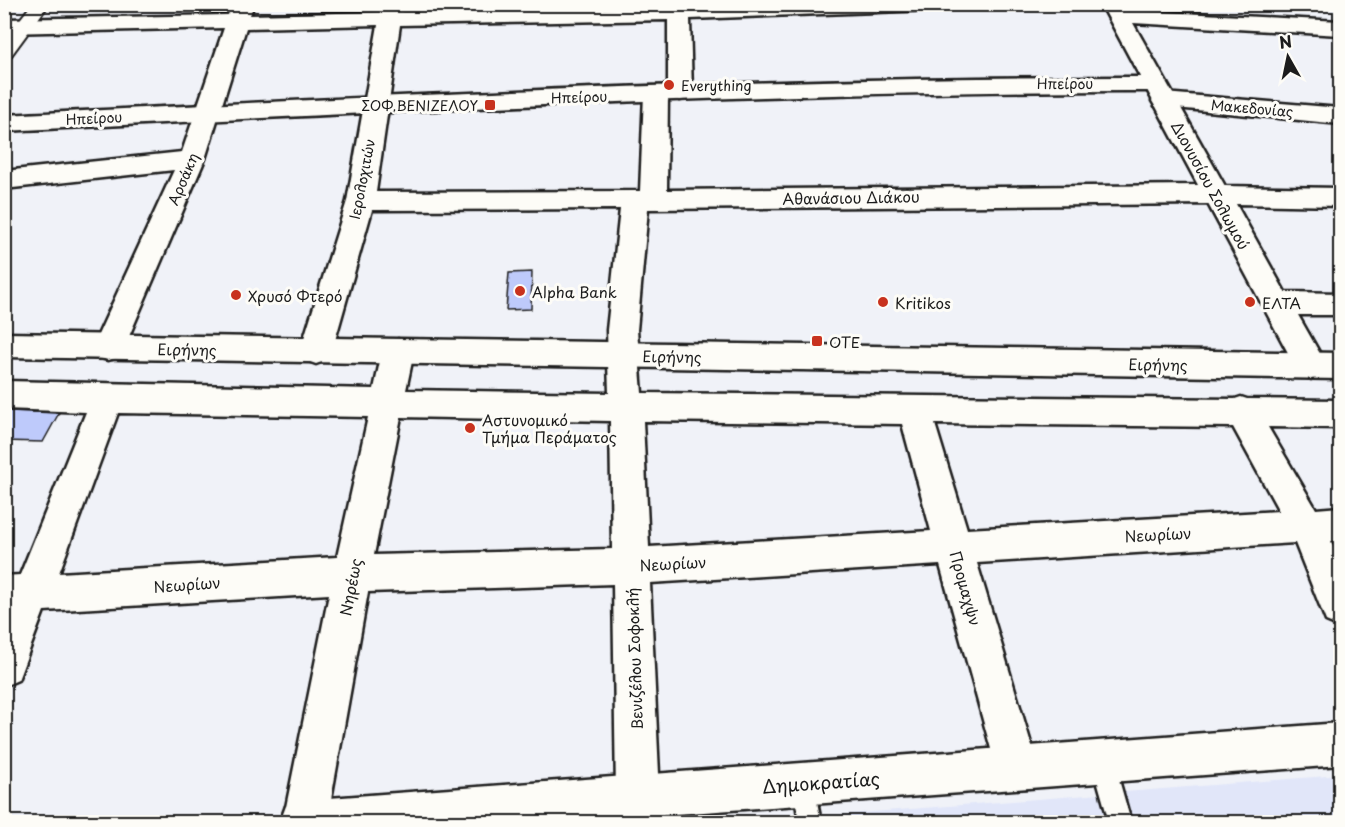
<svg xmlns="http://www.w3.org/2000/svg" width="1345" height="827" font-family="'Playpen Sans',sans-serif">
<style>
.built{fill:#e1e6f9}
.building{fill:#becafb;stroke:#1c1c1c;stroke-width:1.5}
.lines{fill:none;stroke-linecap:round;stroke-linejoin:round}
.service-casing{stroke:#1c1c1c;stroke-width:5}
.pedestrian-casing{stroke:#1c1c1c;stroke-width:4}
.minor-casing{stroke:#1c1c1c;stroke-width:5}
.tertiary-casing{stroke:#1c1c1c;stroke-width:5}
.primary-casing{stroke:#1c1c1c;stroke-width:5}
.service{fill:#fdfcf7;fill-rule:evenodd}
.pedestrian{fill:#fdfcf7;fill-rule:evenodd}
.minor{fill:#fdfcf7;fill-rule:evenodd}
.tertiary{fill:#fdfcf7;fill-rule:evenodd}
.primary{fill:#fdfcf7;fill-rule:evenodd}
.poi-dot{fill:#c8321e;stroke:#fdfcf7;stroke-width:2}
.labels{text-anchor:middle;dominant-baseline:central;stroke-width:6;stroke-linejoin:round;paint-order:stroke}
.far-street-label{font-size:14px;fill:#1c1c1c;stroke:#fdfcf7}
.far-poi-label{font-size:14px;fill:#1c1c1c;stroke:#fdfcf7;text-anchor:start}
.street-label{font-size:15px;fill:#1c1c1c;stroke:#fdfcf7}
.poi-label{font-size:15px;fill:#1c1c1c;stroke:#fdfcf7;text-anchor:start}
.near-street-label{font-size:18px;fill:#1c1c1c;stroke:#fdfcf7}
</style>
<rect width="100%" height="100%" fill="#f0f2f8"/>
<filter id="ink" filterUnits="userSpaceOnUse"><feTurbulence type="fractalNoise" baseFrequency=".0167" numOctaves="2"/><feDisplacementMap in="SourceGraphic" scale="12" xChannelSelector="R" yChannelSelector="G"/><feConvolveMatrix kernelMatrix="1 2 1 2 8 2 1 2 1" color-interpolation-filters="sRGB"/></filter>
<g filter="url(#ink)">
<path class="built" d="M1340,775V822H746Z"/>
<g class="building">
<path d="M532,272L531,309L506,310L509,273Z"/>
<path d="M9,411L59,413L43,442L4,441V419Z"/>
</g>
<g class="lines">
<defs>
<g id="service">
<path d="M1103,751L1111,754L1114,762L1131,822H1109L1092,762L1095,754Z"/>
<path d="M804,773L812,776L821,822H799L793,784L796,776Z"/>
</g>
<path id="pedestrian" d="M32,4H49L10,57L4,58V40Z"/>
<path id="minor" d="M232,4H254L250,15L381,12L384,4H406L403,12L668,7V4H941L939,9L931,10L690,19L692,93L688,98L680,100L672,98L668,93V20L400,25L376,192L640,191L644,94L648,89L656,87L664,89L668,94L667,190L1198,185L1101,4H1122L1125,10L1340,21V35L1133,23L1225,186L1340,188V206L1236,204L1285,292L1340,293V315H1298L1327,366L1322,375L1311,379L1300,375L1208,204L648,209L637,330L642,393L1235,399L1241,397L1247,399L1340,400V428L1268,427L1316,509L1340,507V541H1331L1340,564V627L1326,621L1295,543L977,563L1038,767L1032,782L1017,788L1002,782L996,767L940,565L650,583L660,795L653,810L638,817L623,810L616,795L613,584L368,592L327,822H283L329,594L44,611L18,680L4,686V576L20,575L86,412L4,409V381L374,389L382,352L387,343L398,339L409,343L414,352L406,390L609,393L607,330L620,209L372,210L332,351L327,360L316,364L305,360L300,351L347,201L378,25L246,28L205,159L124,348L119,357L108,360L97,357L92,348L174,170L4,189V171L182,152L224,28L4,33V19L228,15ZM118,413L368,417L337,557L59,573ZM401,417L610,421L612,549L374,555ZM643,421L902,424L931,531L649,547ZM935,424L1233,427L1279,511L967,529Z"/>
<g id="tertiary">
<path d="M1154,77L1162,79L1166,84L1162,89L1154,91C771,90 387,112 4,131V115C387,96 771,76 1154,77Z"/>
<path d="M1164,93L1340,108V124L1155,106L1152,101L1155,96Z"/>
</g>
<g id="primary">
<path d="M4,333L1340,353V379L4,357Z"/>
<path d="M1340,723V765L569,822H280L286,806L302,800Z"/>
</g>
</defs>
<use href="#service" class="service-casing"/>
<use href="#pedestrian" class="pedestrian-casing"/>
<use href="#minor" class="minor-casing"/>
<use href="#tertiary" class="tertiary-casing"/>
<use href="#primary" class="primary-casing"/>
<use href="#service" class="service"/>
<use href="#pedestrian" class="pedestrian"/>
<use href="#minor" class="minor"/>
<use href="#tertiary" class="tertiary"/>
<use href="#primary" class="primary"/>
</g>
</g>
<g class="poi-dot">
<circle cx="669" cy="85" r="6"/>
<rect x="484" y="99" width="12" height="12" rx="3"/>
<circle cx="520" cy="291" r="6"/>
<circle cx="236" cy="295" r="6"/>
<circle cx="883" cy="302" r="6"/>
<circle cx="1250" cy="302" r="6"/>
<rect x="811" y="335" width="12" height="12" rx="3"/>
<circle cx="470" cy="428" r="6"/>
</g>
<g class="labels">
<g class="far-street-label">
<text x="1065" y="83">Ηπείρου</text>
<text transform="translate(579 97) rotate(-2)">Ηπείρου</text>
<text transform="translate(1252 108) rotate(5)">Μακεδονίας</text>
<text transform="translate(94 118) rotate(-3)">Ηπείρου</text>
<text transform="translate(183 179) rotate(-67)">Αρσάκη</text>
<text transform="translate(362 179) rotate(-79)">Ιερολοχιτών</text>
</g>
<g class="far-poi-label">
<text x="681" y="85">Everything</text>
<text x="478" y="105" text-anchor="end">ΣΟΦ.ΒΕΝΙΖΕΛΟΥ</text>
</g>
<g class="street-label">
<text transform="translate(1211 185) rotate(61)">Διονυσίου Σολωμού</text>
<text transform="translate(851 197) rotate(-1)">Αθανάσιου Διάκου</text>
<text transform="translate(187 349) rotate(1)">Ειρήνης</text>
<text transform="translate(672 356) rotate(1)">Ειρήνης</text>
<text transform="translate(1158 364) rotate(1)">Ειρήνης</text>
<text transform="translate(1158 534) rotate(-3)">Νεωρίων</text>
<text transform="translate(673 563) rotate(-3)">Νεωρίων</text>
<text transform="translate(187 584) rotate(-4)">Νεωρίων</text>
<text transform="translate(350 587) rotate(-79)">Νηρέως</text>
<text transform="translate(966 588) rotate(74)">Προμαχψν</text>
<text transform="translate(634 659) rotate(-92)">Βενιζέλου Σοφοκλή</text>
</g>
<g class="poi-label">
<text x="532" y="291">Alpha Bank</text>
<text x="248" y="295">Χρυσό Φτερό</text>
<text x="895" y="302">Kritikos</text>
<text x="1262" y="302">ΕΛΤΑ</text>
<text x="829" y="341">ΟΤΕ</text>
<text x="482" y="419">Αστυνομικό<tspan x="482" dy="17">Τμήμα Περάματος</tspan></text>
</g>
<g class="near-street-label">
<text transform="translate(821 782) rotate(-4)">Δημοκρατίας</text>
</g>
</g>
<rect width="1345" height="827" fill="none" stroke="#fdfcf7" stroke-width="24"/>
<rect x="12" y="12" width="1321" height="803" fill="none" stroke="#1c1c1c" stroke-width="2" filter="url(#ink)"/>
<g transform="translate(1288 57) rotate(351)" stroke="#fdfcf7" stroke-width="4.5" paint-order="stroke">
<path d="M0-4.5L10 22L0 15L-10 22Z" fill="#1c1c1c"/>
<text y="-9" font-size="16" font-weight="bold" text-anchor="middle" fill="#1c1c1c">N</text>
</g>
</svg>
